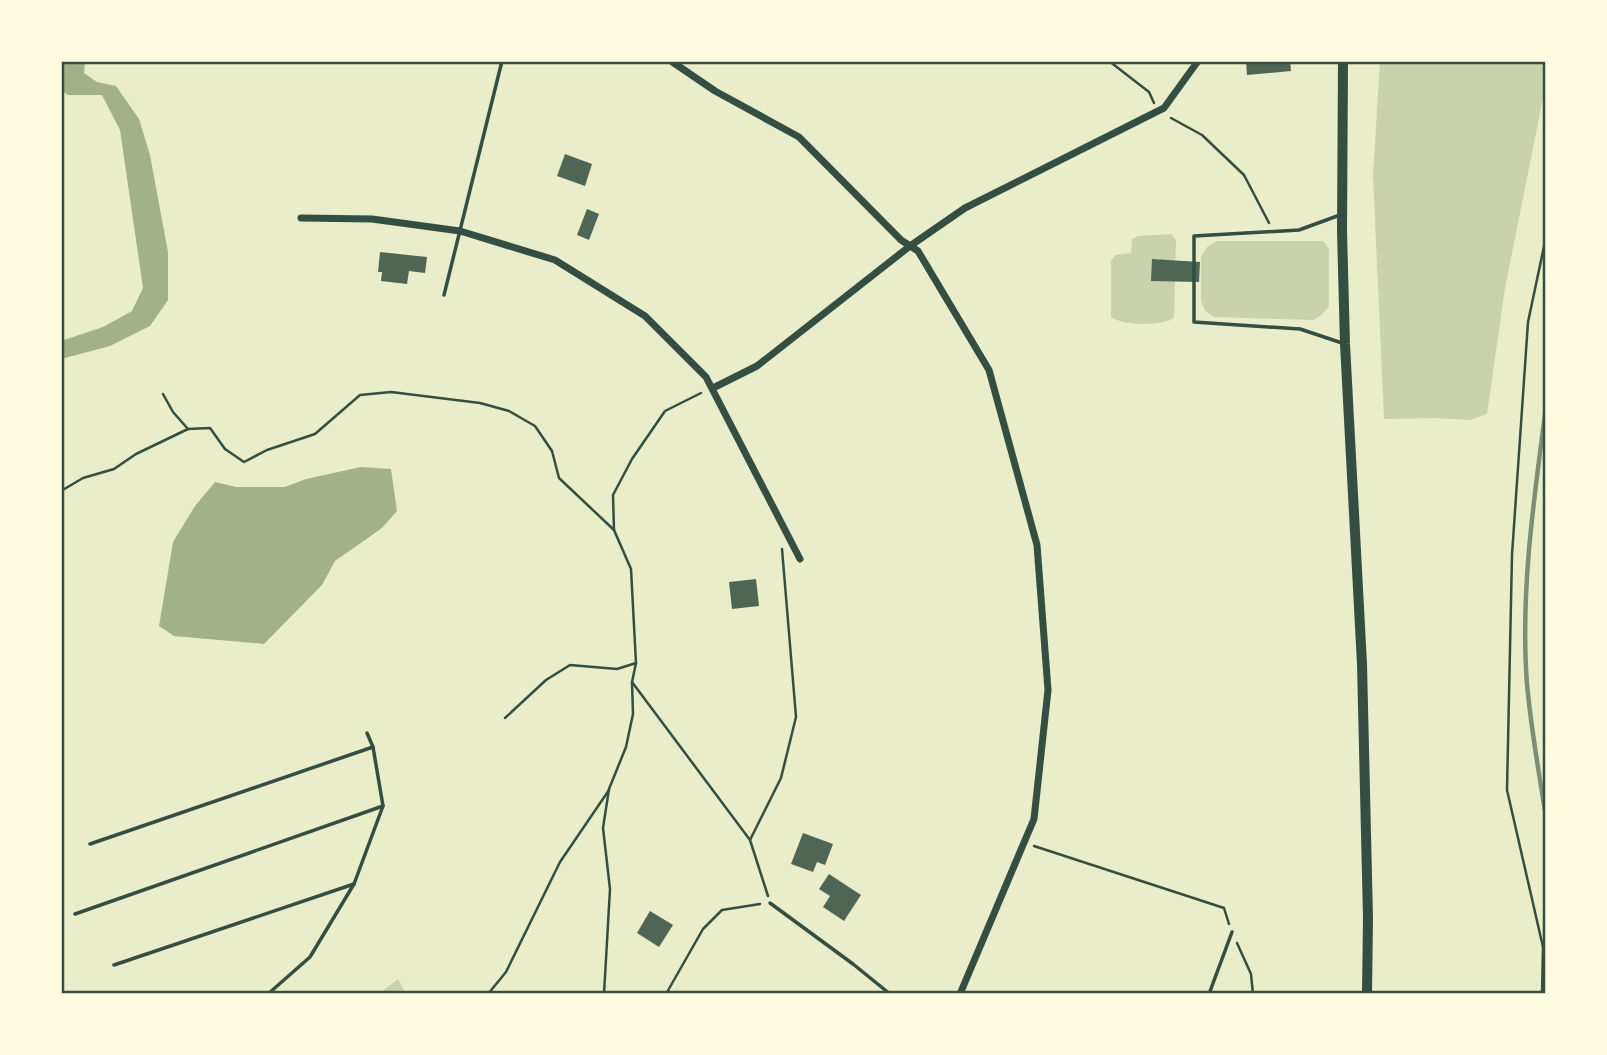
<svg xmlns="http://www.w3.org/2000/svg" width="1607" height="1055" font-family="'PT Sans Narrow',sans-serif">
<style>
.green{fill:#cad2ad}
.water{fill:#a3b18a}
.building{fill:#4f6655}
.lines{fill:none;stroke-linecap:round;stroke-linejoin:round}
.path{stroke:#344e41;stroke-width:2.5}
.service{stroke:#344e41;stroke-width:3.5}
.minor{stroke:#344e41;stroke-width:7}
.primary{stroke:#344e41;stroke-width:10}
.rail{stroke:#7c8e77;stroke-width:4.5}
.neatline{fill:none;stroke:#344e41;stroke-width:2.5}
</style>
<rect width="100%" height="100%" fill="#e9edc9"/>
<g class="green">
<path d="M1380,61H1546V83L1505,288L1487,414L1470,420L1436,418L1384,419L1373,176Z"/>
<path d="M1171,234L1176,240L1174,318C1162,326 1123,326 1111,317V261L1115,255L1131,253L1132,239L1138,236Z"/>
<path d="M1217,241H1323L1329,249V306L1322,315L1313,320L1214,317L1205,311L1201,301V256L1208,246Z"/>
<path d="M398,979L406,994H379Z"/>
</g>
<g class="water">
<path d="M61,61H85L84,73L97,82L116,86L139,119L150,155L168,252V300L150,326L110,346L61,359V341L103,327L132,311L143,288L120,130L102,95H68L61,90Z"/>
<path d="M361,467L391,469L397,511L382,528L335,561L322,585L264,644L174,636L159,626L173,542L195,506L215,482L236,487H285L306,479Z"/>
</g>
<g class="building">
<path d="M1246,61H1290L1291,71L1247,75Z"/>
<path d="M565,154L592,164L585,186L557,176Z"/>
<path d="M587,209L599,214L589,240L577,235Z"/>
<path d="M380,252L427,257L425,273L409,271L407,284L381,281L382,272H378Z"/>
<path d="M1152,259L1200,262L1199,282L1151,281Z"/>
<path d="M756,579L759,606L732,609L729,582Z"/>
<path d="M803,833L833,844L825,865L817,862L813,872L791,864Z"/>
<path d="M829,874L861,895L844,921L823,907L830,896L819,889Z"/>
<path d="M650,911L673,925L659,947L637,933Z"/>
</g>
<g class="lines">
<g class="path">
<path d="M1109,61L1149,92L1154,103"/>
<path d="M1171,118L1202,135L1244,175L1269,223"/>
<path d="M163,394L173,412L188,429"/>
<path d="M61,491L83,478L114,469L136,454L188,429L210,428L225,449L244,462L267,450L315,434L360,395L391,392L480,403L509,411L535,426L552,451L559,478L614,530"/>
<path d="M632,682L750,840L768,896"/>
<path d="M505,718L546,680L570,665L617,669L636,663"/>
<path d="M750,840L781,778L796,717L782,549"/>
<path d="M1034,846L1224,908L1229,924"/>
<path d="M1237,943L1251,974L1253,994"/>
<path d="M488,994L506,972L560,862L609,790"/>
<path d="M604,994L610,889L603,828L609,789L626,747L633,714L632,682L636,663L631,569L614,530L613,495L632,459L665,411L701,393"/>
<path d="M666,994L703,929L722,910L760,904"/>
<path d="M1542,994L1543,947L1507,790L1512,555L1528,322L1546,237"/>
</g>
<g class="service">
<path d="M1340,215L1299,230L1194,236V322L1300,329L1342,343"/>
<path d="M444,295L502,61"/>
<path d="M90,844L373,747"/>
<path d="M770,903L853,964L890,994"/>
<path d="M75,914L383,806"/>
<path d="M114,965L354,884"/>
<path d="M268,994L310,957L354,884L383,806L373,747L367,733"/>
<path d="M1209,994L1232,932"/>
</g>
<g class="minor">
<path d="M671,61L715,91L799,137L901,240L918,251L989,370L1037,545L1048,690L1034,819L960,994"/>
<path d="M301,218L372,219L460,231L555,260L645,316L706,377L800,559"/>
<path d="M713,388L757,366L910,246L965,208L1164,108L1198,61"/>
</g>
<path class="primary" d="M1343,61L1342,231L1345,344L1362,664L1368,918L1367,994"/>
<path class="rail" d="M1546,407C1534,498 1520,593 1527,684C1531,729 1539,773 1546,817"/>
</g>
<rect width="1607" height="1055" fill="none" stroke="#fefae0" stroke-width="126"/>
<rect x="63" y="63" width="1481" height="929" class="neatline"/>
</svg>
